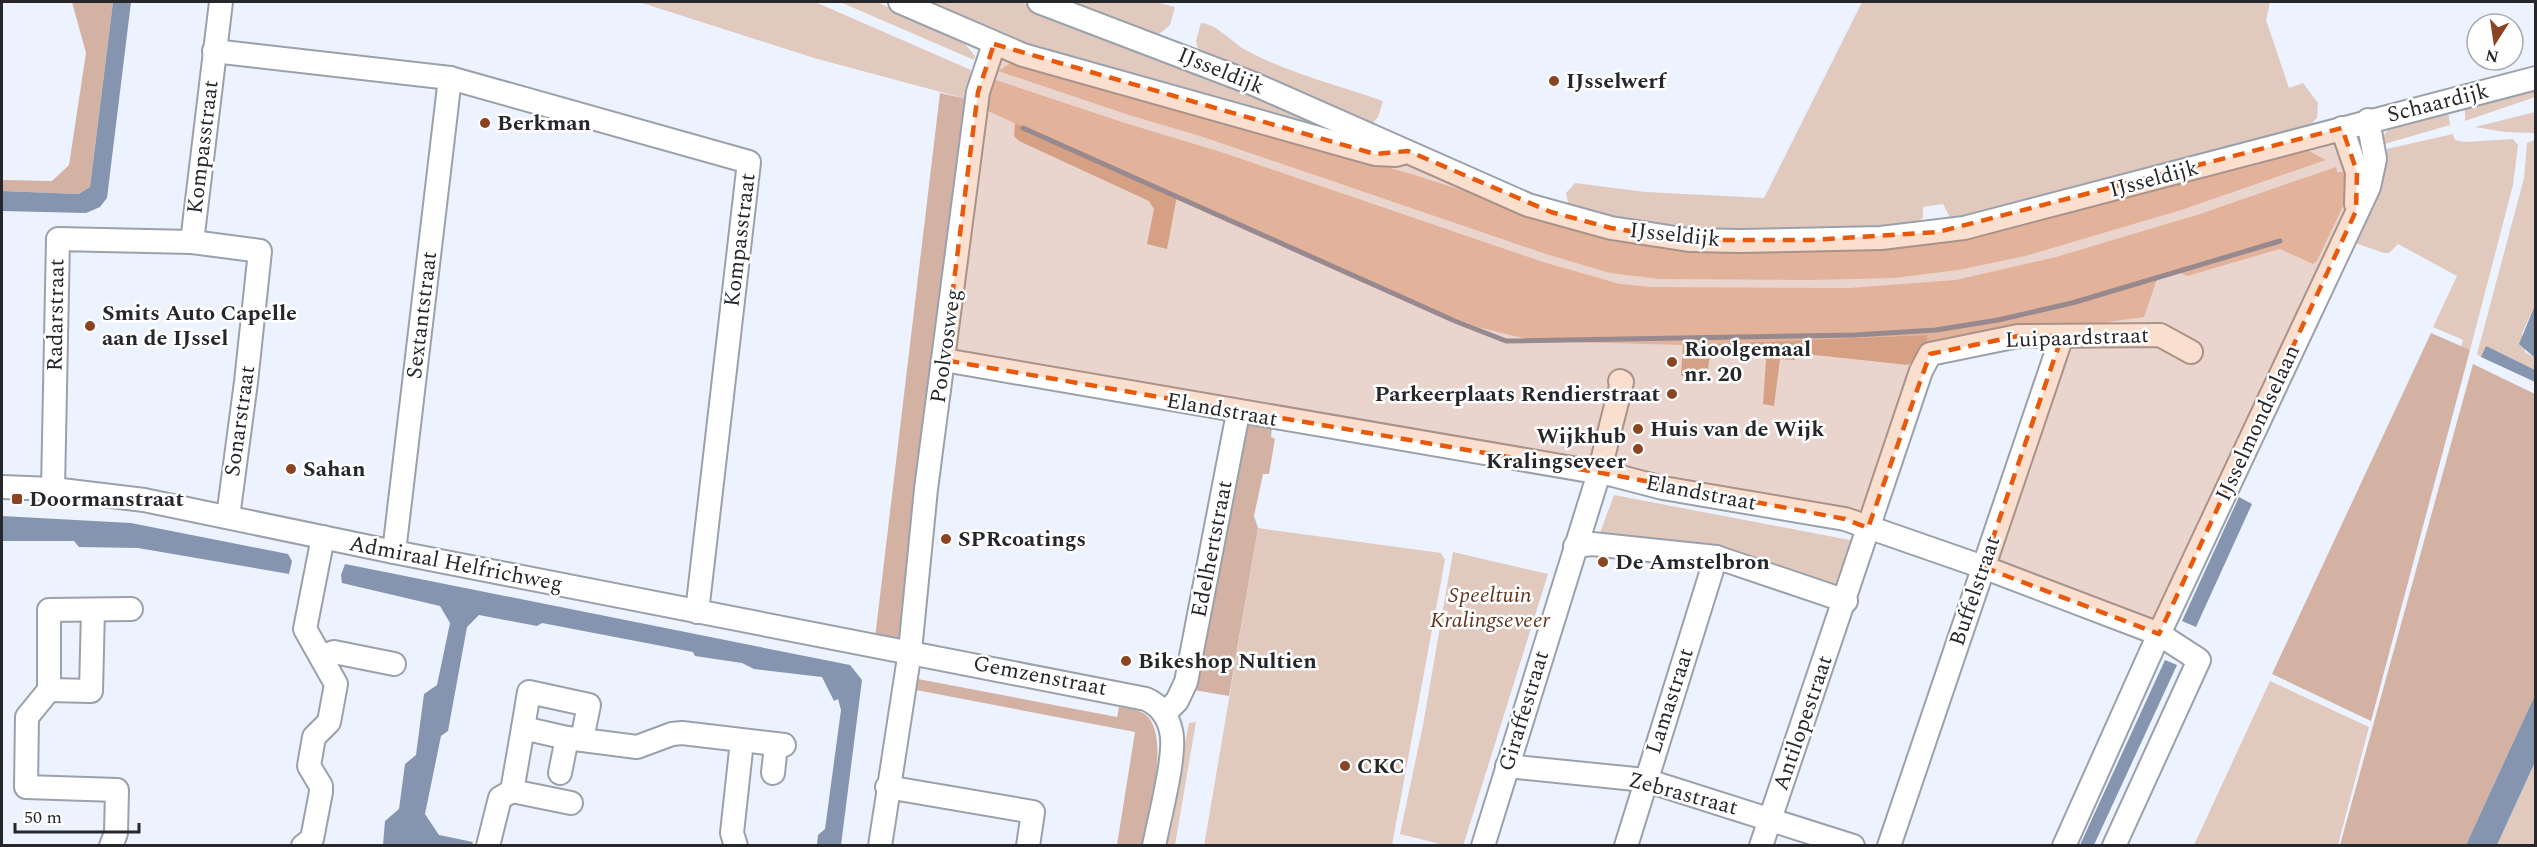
<svg xmlns="http://www.w3.org/2000/svg" width="2537" height="847" font-family="Spectral,serif">
<style>
.green{fill:#e1c9be}
.forest{fill:#d3b2a4}
.water{fill:#8595af}
.lines{fill:none;stroke-linecap:round;stroke-linejoin:round}
.stream{stroke:#8595af;stroke-width:5}
.minor-casing{stroke:#9aa1ab;stroke-width:26}
.minor{stroke:#fff;stroke-width:22}
.marked{fill:#e8590c;fill-opacity:0.2;stroke:#e8590c;stroke-width:4.5;stroke-dasharray:12 8;stroke-linejoin:round}
.poi-dot{fill:#8b4421;stroke:#fff;stroke-width:2}
.labels{text-anchor:middle;dominant-baseline:central;stroke-width:5;stroke-linejoin:round;paint-order:stroke}
.street-label{font-size:22px;fill:#25272b;stroke:#fff}
.poi-label{font-size:22px;font-weight:bold;fill:#25272b;stroke:#fff;text-anchor:start}
.park-label{font-size:22px;font-style:italic;fill:#62351f;stroke:#fff}
</style>
<rect width="100%" height="100%" fill="#ecf3ff"/>
<g class="green">
<path d="M639,2H815L971,70L967,99L814,58Z"/>
<path d="M840,2H877L965,44L975,56L974,60Z"/>
<path d="M917,2H1020L1107,33L1344,135L1027,47Z"/>
<path d="M1071,2H1156L1175,7L1170,25L1158,35Z"/>
<path d="M1862,2H2270L2266,20L2289,88L2303,83L2318,103L2317,118L2309,126L1960,220L1951,219L1943,204L1923,207V218C1897,237 1722,233 1681,230C1644,227 1606,216 1569,208L1566,193L1575,183L1646,192L1764,198Z"/>
<path d="M1201,23C1216,24 1231,41 1244,49C1287,73 1337,85 1383,101L1378,117L1373,123L1198,50L1196,41Z"/>
<path d="M1009,64H1021L1415,175L1571,226L1877,246L2303,148L2326,160L2181,210L2025,256L1958,270L1894,278L1811,280L1659,279L1610,273L1546,254L1200,136L1129,115L998,71Z"/>
<path d="M993,79L1125,123L1224,153L1543,262L1620,284L1652,287L1849,288L1956,280L2056,257L2200,214L2336,167L2337,172H2347L2345,202L2317,261L2313,264L2280,249L2187,276L2179,272L2161,275L2156,282L2144,317L1927,347V335L1683,345L1534,341L1478,327L1362,282L988,111Z"/>
<path d="M2535,87V97L2465,121V106Z"/>
<path d="M2448,112L2450,125L2381,145L2385,133L2391,127Z"/>
<path d="M2535,112V133L2505,132L2475,127Z"/>
<path d="M2453,134L2455,140L2465,142L2513,139L2518,145L2513,185L2470,350L2461,346L2463,340L2433,327L2457,276L2398,244L2389,253H2384L2349,241L2382,150Z"/>
<path d="M2535,140V305L2522,333L2525,352L2535,358V370L2486,347L2481,357L2477,354L2524,178L2527,143Z"/>
<path d="M1614,495L1855,541L1837,592L1597,541Z"/>
<path d="M1258,528L1441,553L1445,560L1392,845L1204,846Z"/>
<path d="M1453,552L1548,574L1463,846L1444,845L1400,834L1423,725Z"/>
<path d="M2270,681L2369,727L2338,845H2194Z"/>
<path d="M1196,722L1175,845L1164,846L1189,723Z"/>
<path d="M2535,762V845H2497Z"/>
</g>
<g class="forest">
<path d="M72,2H113L90,187L79,194L2,191V180L52,181L69,165L86,53Z"/>
<path d="M940,93L967,99L900,643L875,638Z"/>
<path d="M1015,123L1177,196L1167,249L1147,244L1154,209L1149,201L1019,141L1014,136Z"/>
<path d="M2431,333L2470,350L2371,721L2272,674Z"/>
<path d="M1927,335V347L1908,365L1796,353L1795,360L1780,359L1774,406L1763,404L1766,360L1758,352H1710L1707,378L1681,376L1683,345Z"/>
<path d="M2473,364L2535,394V695L2466,845H2340Z"/>
<path d="M1247,424L1272,428L1271,437L1275,439L1269,474H1263L1254,516L1258,528L1229,696L1194,690Z"/>
<path d="M918,679L1117,717L1119,707C1128,709 1139,709 1146,715C1171,737 1148,815 1144,845H1117L1135,732L916,690Z"/>
</g>
<g class="water">
<path d="M113,2H131L107,198L100,207L86,213L2,211V191L79,194L90,187Z"/>
<path d="M2535,305V358L2519,344Z"/>
<path d="M2486,346L2535,370V382L2481,357Z"/>
<path d="M2239,497L2252,504L2196,627L2182,621Z"/>
<path d="M2,516L131,523L288,554L292,561L289,574L138,548L79,547L74,541H2Z"/>
<path d="M345,564L850,665L862,680L841,845H817L818,835L825,829L841,710L838,699L834,701L822,677L754,669L742,663L695,656L693,652L542,623L537,626L479,615L467,627L448,731L441,736L425,814L439,835L473,842L472,845H383L385,821L399,809L405,764L416,755L424,694L437,685L450,623L440,606L342,583L341,575Z"/>
<path d="M2165,660L2177,665L2094,845H2080Z"/>
<path d="M2535,695V762L2497,845H2466Z"/>
</g>
<g class="lines">
<path class="stream" d="M1023,128L1455,321L1506,341L1855,335L1936,330L1998,320L2072,303L2280,241"/>
<defs>
<g id="minor">
<path d="M900,2L1023,55L1375,154L1396,155L1407,152"/>
<path d="M1039,2L1254,84L1528,205L1611,228L1689,240L1740,241L1881,238L1964,228L2536,78"/>
<path d="M214,51L450,78L749,162L697,612"/>
<path d="M2342,128L2357,172L2356,204"/>
<path d="M192,242L221,2"/>
<path d="M944,360L1613,475L1663,488L1845,519L1983,567L2159,634L2199,660L2114,846"/>
<path d="M2,487L53,489L144,500L394,552L1146,699C1159,705 1168,716 1171,731C1177,753 1159,819 1154,846"/>
<path d="M53,489L58,239L192,242L260,251L246,382L228,517"/>
<path d="M1575,546L1592,544L1716,557L1846,601"/>
<path d="M394,552L450,78"/>
<path d="M321,657L334,652L394,664"/>
<path d="M49,690L91,691L93,610"/>
<path d="M1164,714L1177,701L1186,682L1238,413"/>
<path d="M523,728L529,692L589,705L582,739"/>
<path d="M1507,766L1645,780L1853,846"/>
<path d="M560,773L567,738"/>
<path d="M773,773L776,745"/>
<path d="M887,787L1033,812L1028,846"/>
<path d="M512,791L571,803"/>
<path d="M111,846L116,833L117,790L26,787L27,717L49,690V610L131,609"/>
<path d="M303,846L312,839L321,792V786L309,766L314,737L329,722L336,684L305,629L323,537"/>
<path d="M488,846L500,798L512,791L523,728L567,738L637,747L672,734L682,733L784,745"/>
<path d="M736,846L732,833L742,741"/>
<path d="M880,846L910,651L926,489L978,92L994,44"/>
<path d="M1483,846L1599,473L1622,382L1620,381"/>
<path d="M1626,846L1716,557"/>
<path d="M1761,846L1921,371L1930,354L2018,336L2160,335L2191,352"/>
<path d="M1889,846L2062,336"/>
<path d="M2064,846L2159,634L2369,187L2375,159L2368,120"/>
</g>
</defs>
<use href="#minor" class="minor-casing"/>
<use href="#minor" class="minor"/>
</g>
<path class="marked" d="M994,44L1375,154L1408,151L1551,212L1611,228L1689,240H1810L1938,232L2342,128L2357,172L2356,211L2159,634L1983,567L2062,336H2018L1930,354L1868,528L1845,519L1613,475L944,360L978,92Z"/>
<g class="poi-dot">
<circle cx="1554" cy="81" r="6"/>
<circle cx="485" cy="123" r="6"/>
<circle cx="90" cy="326" r="6"/>
<circle cx="1672" cy="362" r="6"/>
<circle cx="1672" cy="394" r="6"/>
<circle cx="1638" cy="429" r="6"/>
<circle cx="1638" cy="449" r="6"/>
<circle cx="291" cy="469" r="6"/>
<rect x="11" y="493" width="12" height="12" rx="3"/>
<circle cx="946" cy="539" r="6"/>
<circle cx="1603" cy="562" r="6"/>
<circle cx="1126" cy="661" r="6"/>
<circle cx="1345" cy="766" r="6"/>
</g>
<g class="labels">
<g class="street-label">
<text transform="translate(1221 71) rotate(22)">IJsseldijk</text>
<text transform="translate(2438 103) rotate(-14)">Schaardijk</text>
<text transform="translate(203 147) rotate(-83)">Kompasstraat</text>
<text transform="translate(2154 179) rotate(-15)">IJsseldijk</text>
<text transform="translate(1675 235) rotate(6)">IJsseldijk</text>
<text transform="translate(740 240) rotate(-83)">Kompasstraat</text>
<text transform="translate(56 315) rotate(-89)">Radarstraat</text>
<text transform="translate(422 315) rotate(-83)">Sextantstraat</text>
<text transform="translate(2077 338) rotate(-2)">Luipaardstraat</text>
<text transform="translate(946 346) rotate(-82)">Poolvosweg</text>
<text transform="translate(1222 410) rotate(10)">Elandstraat</text>
<text transform="translate(240 421) rotate(-82)">Sonarstraat</text>
<text transform="translate(2258 423) rotate(-65)">IJsselmondselaan</text>
<text transform="translate(1701 493) rotate(11)">Elandstraat</text>
<text transform="translate(1212 549) rotate(-79)">Edelhertstraat</text>
<text transform="translate(456 564) rotate(11)">Admiraal Helfrichweg</text>
<text transform="translate(1975 591) rotate(-71)">Buffelstraat</text>
<text transform="translate(1040 676) rotate(11)">Gemzenstraat</text>
<text transform="translate(1670 701) rotate(-72)">Lamastraat</text>
<text transform="translate(1524 711) rotate(-73)">Giraffestraat</text>
<text transform="translate(1803 723) rotate(-71)">Antilopestraat</text>
<text transform="translate(1683 794) rotate(15)">Zebrastraat</text>
</g>
<g class="poi-label">
<text x="1566" y="81">IJsselwerf</text>
<text x="497" y="123">Berkman</text>
<text x="102" y="313">Smits Auto Capelle<tspan x="102" dy="25">aan de IJssel</tspan></text>
<text x="1684" y="349">Rioolgemaal<tspan x="1684" dy="25">nr. 20</tspan></text>
<text x="1660" y="394" text-anchor="end">Parkeerplaats Rendierstraat</text>
<text x="1650" y="429">Huis van de Wijk</text>
<text x="1626" y="436" text-anchor="end">Wijkhub<tspan x="1626" dy="25">Kralingseveer</tspan></text>
<text x="303" y="469">Sahan</text>
<text x="29" y="499">Doormanstraat</text>
<text x="958" y="539">SPRcoatings</text>
<text x="1615" y="562">De Amstelbron</text>
<text x="1138" y="661">Bikeshop Nultien</text>
<text x="1357" y="766">CKC</text>
</g>
<g class="park-label">
<text x="1490" y="595">Speeltuin<tspan x="1490" dy="25">Kralingseveer</tspan></text>
</g>
</g>
<rect width="2537" height="847" fill="none" stroke="#25272b" stroke-width="6"/>
<g transform="translate(2495 42) rotate(192)"><circle r="28" fill="#ffffff" stroke="#a8a9aa" stroke-width="1.5"/>
<path d="M0-4.5L10 22L0 15L-10 22Z" fill="#8b4421"/>
<text y="-9" font-size="16" font-weight="bold" text-anchor="middle" fill="#25272b">N</text>
</g>
<path d="M15 823v9h124v-9" fill="none" stroke="#25272b" stroke-width="3"/>
<text x="24" y="823" font-size="18" fill="#25272b" stroke="#ffffff" stroke-width="4.5" paint-order="stroke">50 m</text>
</svg>
